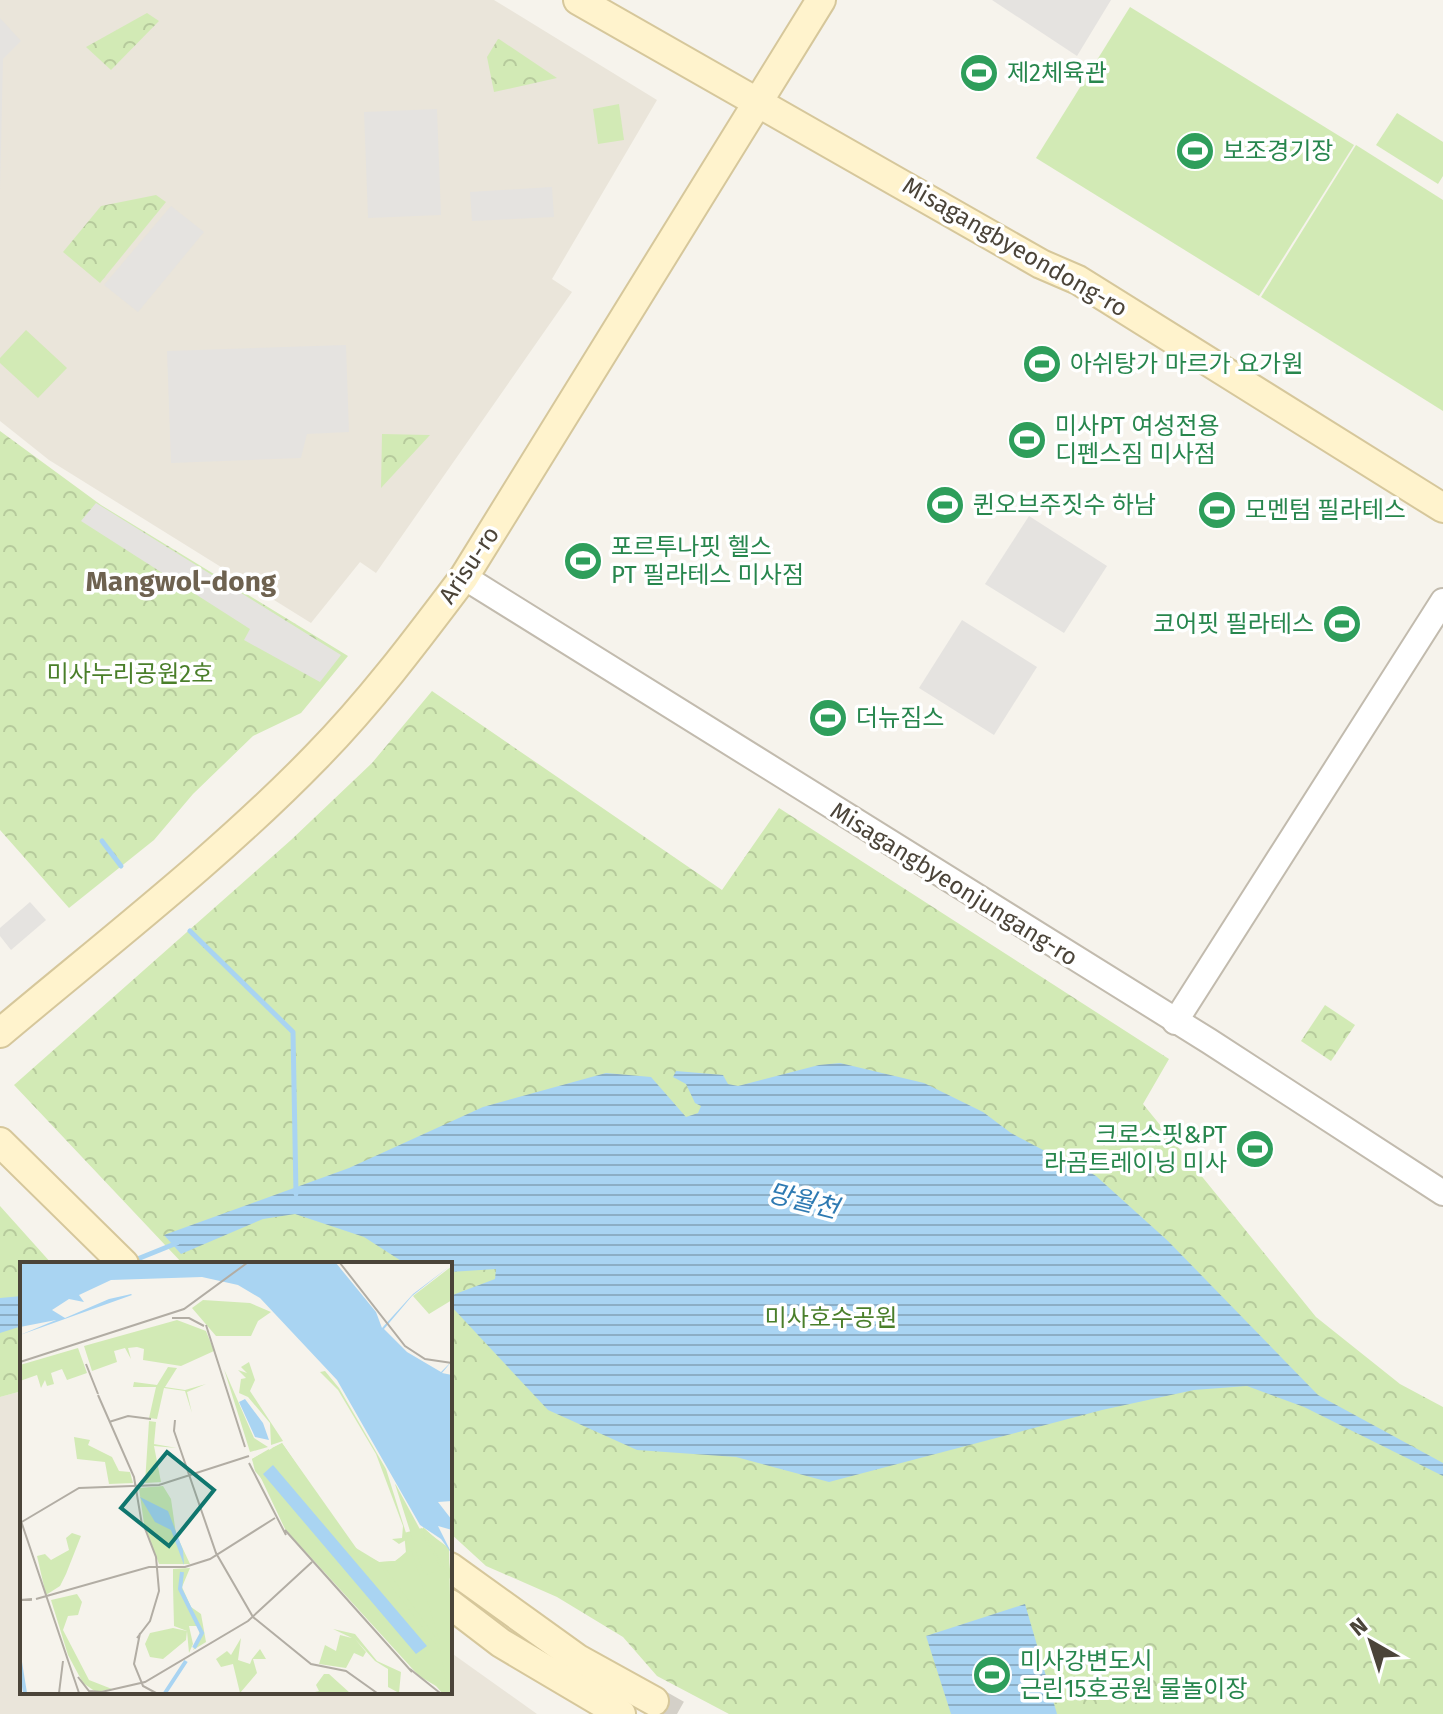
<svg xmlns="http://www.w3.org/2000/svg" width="1443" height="1714" font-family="'Fira Sans','Noto Sans KR',sans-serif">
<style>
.residential{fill:#eae5da}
.park{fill:url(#park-crowns)}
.garden{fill:#d2eab5}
.parking{fill:#e5e3e0}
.water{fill:url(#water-rules)}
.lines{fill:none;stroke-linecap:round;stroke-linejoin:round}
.stream{stroke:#a9d4f2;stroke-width:5}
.secondary-tunnel{stroke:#d4d0c8;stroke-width:28;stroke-dasharray:28 14;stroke-linecap:butt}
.tertiary-casing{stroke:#c2bbae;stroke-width:28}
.secondary-casing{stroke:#d6c79b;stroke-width:32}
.tertiary{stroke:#fff;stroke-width:24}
.secondary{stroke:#fff3cd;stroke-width:28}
.labels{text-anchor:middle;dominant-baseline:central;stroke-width:7;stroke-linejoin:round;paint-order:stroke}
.leisure-label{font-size:24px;fill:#27864d;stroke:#fff;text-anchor:start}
.street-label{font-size:24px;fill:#4b4439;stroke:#fff}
.park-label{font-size:24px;fill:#4a7f2a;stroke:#fff}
.water-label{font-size:26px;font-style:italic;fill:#2e7ab2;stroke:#fff}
.quarter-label{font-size:28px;font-weight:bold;fill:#6e6250;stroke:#fff}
.inset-river{fill:none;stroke:#a9d4f2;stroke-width:4}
.inset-road{fill:none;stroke:#b2ada4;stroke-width:2}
.view{fill:#0f766e;fill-opacity:0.15;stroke:#0f766e;stroke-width:4}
.inset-edge{fill:none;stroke:#4b4439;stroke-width:4}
</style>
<defs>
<pattern id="park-crowns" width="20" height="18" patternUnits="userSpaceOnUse" patternTransform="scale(2)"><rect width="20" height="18" fill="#d2eab5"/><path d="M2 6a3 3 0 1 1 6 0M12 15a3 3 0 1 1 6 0" fill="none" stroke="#b6ca9c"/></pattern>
<pattern id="water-rules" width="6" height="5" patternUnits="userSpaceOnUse" patternTransform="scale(2)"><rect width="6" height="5" fill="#a9d4f2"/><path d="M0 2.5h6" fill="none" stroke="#8caec5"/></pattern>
</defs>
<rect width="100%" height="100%" fill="#f6f3ec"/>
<g class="residential">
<path d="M0,0H494L657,100L552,279L572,292L376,573L360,562L311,623L49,460L0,421Z"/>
<path d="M22,1391V1692H450V1652L537,1714H0V1397Z"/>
</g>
<g class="park">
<path d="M147,13L159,21L111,70L86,47Z"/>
<path d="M498,39H499L557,78L494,92L487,57Z"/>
<path d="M156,195L166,202L100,283L63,252L101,206Z"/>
<path d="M0,431L101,505L348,656L301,713L253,736L193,794L154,840L69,908L0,830Z"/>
<path d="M382,434L430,435L381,488Z"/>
<path d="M432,691L722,890L779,808L1169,1059L1143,1104L1316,1317L1400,1384L1443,1407V1714H729L657,1676L623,1637L557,1597L486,1566L450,1533V1264H183L14,1085L291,840L372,763Z"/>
<path d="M1325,1005L1355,1025L1331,1061L1301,1041Z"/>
<path d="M0,1206L52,1264H22V1391L0,1397Z"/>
</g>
<g class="garden">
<path d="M1130,7L1354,145L1259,296L1036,158Z"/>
<path d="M619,104L624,140L598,144L593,109Z"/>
<path d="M1397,113L1443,142V176L1438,184L1376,145Z"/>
<path d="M1356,145L1443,200V411L1261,297Z"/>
<path d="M26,330L67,368L38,398L0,363V358Z"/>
</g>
<g class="parking">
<path d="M992,0H1111L1077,56Z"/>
<path d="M0,18L21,41L3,59L0,190Z"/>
<path d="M437,109L441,215L368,218L364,112Z"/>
<path d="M552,187L554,217L472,221L470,192Z"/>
<path d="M171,206L204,232L138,312L104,285Z"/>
<path d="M346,345L349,432L307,434L301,458L171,463L167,351Z"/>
<path d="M96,503L341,655L320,682L244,640L250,629L81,521Z"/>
<path d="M1029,516L1107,566L1064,633L985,584Z"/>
<path d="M962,620L1037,667L994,735L919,688Z"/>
<path d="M30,902L46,920L11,950L0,936V928Z"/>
</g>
<g class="water">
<path d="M840,1063L924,1083L983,1112L1011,1133L1045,1151L1063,1156L1096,1176L1168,1241L1318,1395L1443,1463V1476L1304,1407L1247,1386L1194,1390L1102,1410L829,1482L736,1457L637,1450L548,1410L450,1305V1296L495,1279L496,1269L450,1272V1264H406L364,1237L295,1214L263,1219L181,1254L164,1235L349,1168L483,1107L606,1073L651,1077L686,1117L698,1113L701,1106L695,1103L686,1084L673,1077L676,1071L723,1075L728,1084L738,1086L819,1065Z"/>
<path d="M22,1296V1326L0,1333V1298Z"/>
<path d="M1025,1604L1057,1714H951L926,1636Z"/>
</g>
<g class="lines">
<g class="stream">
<path d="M102,841L121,866"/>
<path d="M190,931L293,1032L296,1194"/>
<path d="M130,1262L177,1243"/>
</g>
<path class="secondary-tunnel" d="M654,1701L677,1714"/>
<defs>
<g id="tertiary">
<path d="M464,577L1209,1041L1443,1193"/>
<path d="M1175,1022L1443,601"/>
</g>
<g id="secondary">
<path d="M578,0L1041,264L1078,280L1443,508"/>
<path d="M0,1033C107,943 220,856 317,756C371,701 418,638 464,577L821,0"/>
<path d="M0,1142L124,1264"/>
<path d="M450,1567L578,1659L654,1701"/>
<path d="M450,1604L501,1643L621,1714"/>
</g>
</defs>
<use href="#tertiary" class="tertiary-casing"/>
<use href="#secondary" class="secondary-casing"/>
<use href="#tertiary" class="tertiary"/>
<use href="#secondary" class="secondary"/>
</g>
<defs>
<symbol id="stadium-disc" viewBox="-11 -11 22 22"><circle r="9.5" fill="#2e9e5b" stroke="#fff"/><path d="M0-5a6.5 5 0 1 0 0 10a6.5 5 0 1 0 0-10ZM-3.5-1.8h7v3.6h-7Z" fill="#fff"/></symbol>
</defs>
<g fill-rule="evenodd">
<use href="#stadium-disc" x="957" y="51" width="44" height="44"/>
<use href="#stadium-disc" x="1173" y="129" width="44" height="44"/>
<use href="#stadium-disc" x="1020" y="342" width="44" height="44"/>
<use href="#stadium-disc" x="1005" y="418" width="44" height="44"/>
<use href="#stadium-disc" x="923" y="483" width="44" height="44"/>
<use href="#stadium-disc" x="1195" y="488" width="44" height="44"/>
<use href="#stadium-disc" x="561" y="539" width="44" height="44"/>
<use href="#stadium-disc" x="1320" y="602" width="44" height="44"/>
<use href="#stadium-disc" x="806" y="696" width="44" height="44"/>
<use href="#stadium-disc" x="1233" y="1127" width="44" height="44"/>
<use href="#stadium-disc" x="970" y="1653" width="44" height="44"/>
</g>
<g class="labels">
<g class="leisure-label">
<text x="1007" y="73">제2체육관</text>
<text x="1223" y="151">보조경기장</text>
<text x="1070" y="364">아쉬탕가 마르가 요가원</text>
<text x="1055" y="426">미사PT 여성전용<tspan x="1055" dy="28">디펜스짐 미사점</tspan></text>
<text x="973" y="505">퀸오브주짓수 하남</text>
<text x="1245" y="510">모멘텀 필라테스</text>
<text x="611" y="547">포르투나핏 헬스<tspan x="611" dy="28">PT 필라테스 미사점</tspan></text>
<text x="1314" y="624" text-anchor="end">코어핏 필라테스</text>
<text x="856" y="718">더뉴짐스</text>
<text x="1227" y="1135" text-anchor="end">크로스핏&amp;PT<tspan x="1227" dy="28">라곰트레이닝 미사</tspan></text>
<text x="1020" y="1661">미사강변도시<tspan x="1020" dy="28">근린15호공원 물놀이장</tspan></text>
</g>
<g class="street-label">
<text transform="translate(1015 247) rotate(30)">Misagangbyeondong-ro</text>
<text transform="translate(469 565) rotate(-56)">Arisu-ro</text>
<text transform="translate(954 884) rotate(32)">Misagangbyeonjungang-ro</text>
</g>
<g class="park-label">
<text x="130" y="674">미사누리공원2호</text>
<text x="831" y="1318">미사호수공원</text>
</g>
<g class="water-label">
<text transform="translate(803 1201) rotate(14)">망월천</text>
</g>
<g class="quarter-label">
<text x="181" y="581">Mangwol-dong</text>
</g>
</g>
<g transform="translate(20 1262)">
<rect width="432" height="432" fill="#f6f3ec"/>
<path d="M204,107L234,176L248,185L230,190ZM262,181L339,290L359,300L375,299L386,291L384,271L402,266L429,286L432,431H422L235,209L232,197L249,187L248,197L252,186Z" fill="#d2eab5"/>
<path d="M432,4V38L409,52L393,34ZM229,100L235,118L230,129L263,179L251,183L250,161L228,135L219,131L221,117L226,116L218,108L227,111L221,105ZM305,109L319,126L366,207L421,383L361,300L376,299L387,289L386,278L379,282L372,277L382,276L383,264L356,192L318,128L300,110ZM375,222L376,223L422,308L404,313ZM403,265L427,287L432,321L403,268ZM52,271L61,274L46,312L40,324L26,333L17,294L25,292L31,298L49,288L46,276ZM153,366L167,369L166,378L143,397L130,395L125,382L130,371ZM221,376L218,398L230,402L232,397L240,387L246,397H233L237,411L220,431L213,402L201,405L196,397L207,389L211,393ZM304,412H309L330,431H291L299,429L296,423Z" fill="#d2eab5"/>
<path d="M183,38L230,41L251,50L238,59L231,74H196L172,46ZM157,58L186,69L194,89L161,104L123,98L124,87L117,85L108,86L111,97L105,86L94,89L97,100L72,109L64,84ZM58,86L67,111L47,118L42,107L31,111L34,122L27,124L25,118L21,126L17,113L0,119V103ZM148,105L157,106L145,125L165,128L186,122L167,130L172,151L165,129L144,126L137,157L129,156L136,125H113L114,120L137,123ZM129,159L136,160L134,182L157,186L134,184L141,220L125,221ZM54,175L70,178L68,183L92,195L99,209L110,210L113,221L89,222L85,200L57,197ZM262,181L331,283L359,300L371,324L420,388L428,431L399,414L265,267L232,197ZM143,224L151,237L156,272L170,302H139L124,262L119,226ZM170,306L162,325L171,345L181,352L186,380L173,388L180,373L178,364H169L173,382L169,391L167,369L154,364L153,324V307ZM57,332L62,340L58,353L48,354L43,368L69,418L92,427L76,430L63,421L48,393L31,338ZM313,367L335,372L357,399L381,410L379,431L368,425V407L355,399L335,377L346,390L343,395L334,391L326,406L299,402L305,383L316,389L320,373L332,376Z" fill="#d2eab5"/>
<path d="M0,1H316L356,50L362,66L393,32L430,4L392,34L364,67L387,90L421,110L432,99L422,111L432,113V239L418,240L432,258V268L418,264L432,292L421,277L400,263L317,118L240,36L218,23L182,15L91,18L59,33L64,40L49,37L32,48L45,56L89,37L107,33L111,32L112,33L0,73L36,58L0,65ZM225,137L243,161L249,178L235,175L219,140ZM253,203L407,384L396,392L243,212ZM120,235L148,249L163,288L164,303L151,268L135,260Z" fill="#a9d4f2"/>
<path class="inset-river" d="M162,310L160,327L182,371L174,386M0,400L5,431M145,431L166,399"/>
<path class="inset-road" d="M320,1L385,84L405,97L432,101M152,56H169L184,64M186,63L225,185M0,100L164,47L227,1M66,102L78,132M78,133L114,215L122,263M155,158L154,169L196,291L233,355L291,402L326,409L357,431M89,160L108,154L131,157M229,201L266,273M0,256L59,431M0,261L59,226L139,223L229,194M265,268L392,410M12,337L0,338H12M16,337L129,305H165L190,297L255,256M120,371L114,402L123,424L136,431M117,376L130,359L139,329L136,295L124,264M390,407L420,431M58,415L69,429L82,430M39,431L43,399M77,431L125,420L228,359L292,300"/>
<path class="view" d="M147,190L194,228L149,284L101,246Z"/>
<rect width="432" height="432" class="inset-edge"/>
</g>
<g transform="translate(1371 1642) rotate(321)" stroke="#ffffff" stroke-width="6" paint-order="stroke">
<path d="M0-6L14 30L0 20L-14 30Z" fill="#4b4439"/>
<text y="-12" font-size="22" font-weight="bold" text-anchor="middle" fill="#4b4439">N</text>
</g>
</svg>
